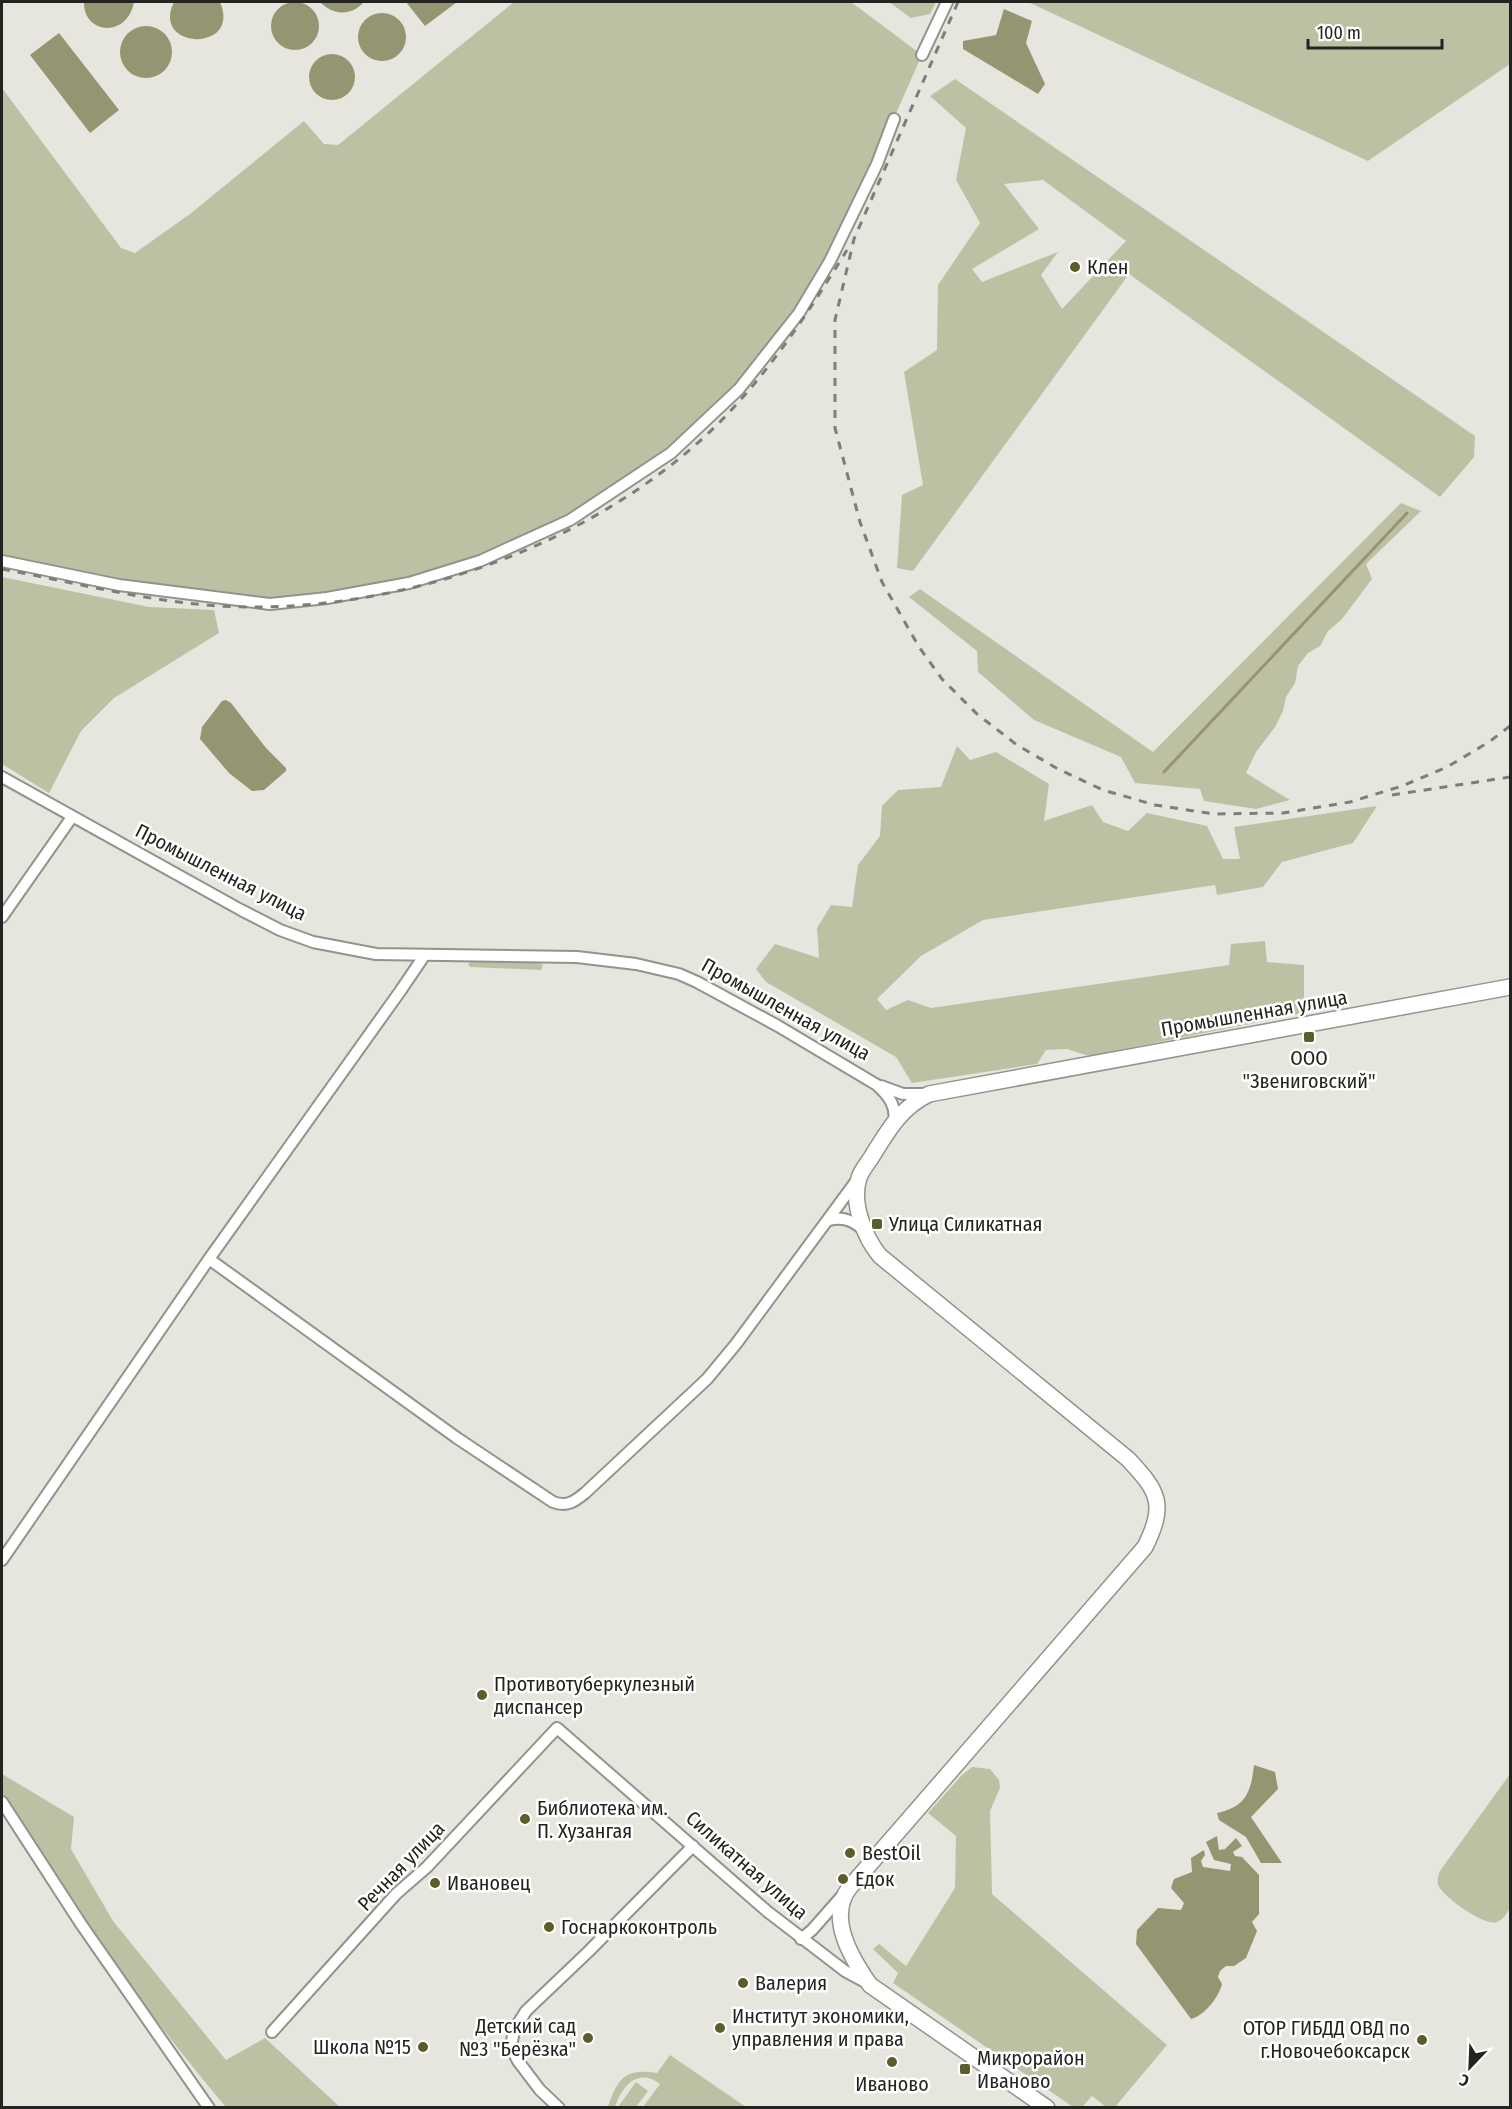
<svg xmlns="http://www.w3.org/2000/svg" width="1512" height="2109" font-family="'Fira Sans Condensed',sans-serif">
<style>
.green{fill:#bec0a4;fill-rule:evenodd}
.water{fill:#949671}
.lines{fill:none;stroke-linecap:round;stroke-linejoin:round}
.stream{stroke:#949671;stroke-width:3}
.street-casing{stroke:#93938c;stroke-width:14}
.secondary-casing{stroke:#93938c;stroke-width:18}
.street{stroke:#fff;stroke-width:10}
.secondary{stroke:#fff;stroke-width:15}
.rail{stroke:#7d7d79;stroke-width:3;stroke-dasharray:8 8;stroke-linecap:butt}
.poi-dot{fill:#5b5d2a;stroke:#fffffe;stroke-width:2}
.labels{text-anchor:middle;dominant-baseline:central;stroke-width:5;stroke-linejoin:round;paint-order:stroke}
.poi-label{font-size:20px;fill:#232321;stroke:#fffffe;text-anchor:start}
.street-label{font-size:20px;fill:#232321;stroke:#fffffe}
</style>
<rect width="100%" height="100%" fill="#e6e6df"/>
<g class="green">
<path d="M514,2H851L922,55L830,261L739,389L671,453L570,520L480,561L409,583L270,604L2,561V88L121,248L135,253L190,214L304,121L324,144L338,145Z"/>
<path d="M889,2H936L930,14L911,18Z"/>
<path d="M1028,2H1510V64L1368,161Z"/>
<path d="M955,79L1475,436L1474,457L1440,497L1129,274L913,571L897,568L902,495L923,485L904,372L937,350L938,285L980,223L956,180L966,128L930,96ZM1043,180L1126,241L1062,309L1041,275L1058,252L982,282L972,269L1039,229L1004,184Z"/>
<path d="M1401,503L1421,511L1366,564L1372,579L1342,619L1328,631L1320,646L1308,653L1298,666L1295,683L1286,697L1283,711L1275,727L1256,752L1246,773L1290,800L1256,809L1204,801L1200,789L1135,783L1121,757L1034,720L978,672L977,651L909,597L920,589L1153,752Z"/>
<path d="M2,577L149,607L214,610L219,633L114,698L81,731L49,793L2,764Z"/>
<path d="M957,746L970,760L996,752L1049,784L1044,821L1092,805L1103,822L1128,831L1147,813L1207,826L1223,859H1240L1234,827L1377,806L1353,843L1282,862L1263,887L1217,895L1215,885L983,920L921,956L877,999L886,1010L908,1000L931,1008L1229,965L1231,944L1265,941L1267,962L1304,965V1013L1089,1056L1067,1049L1046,1050L1037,1064L912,1083L896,1057L766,982L756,969L775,944L819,958L817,928L831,905L852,907L858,865L880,836L882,806L898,790L941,787Z"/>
<path d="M472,961L539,963L543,965L541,970L470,967L468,964Z"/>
<path d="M972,1767L990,1769L999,1780L1000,1788L990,1811L992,1894L1167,2045L1115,2107H1106L1092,2096L1082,2107H1073L893,1983L898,1973L873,1949L879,1944L906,1966L955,1888L956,1836L928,1813L962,1775Z"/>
<path d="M2,1774L74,1817L71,1849L113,1921L226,2060L265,2038L340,2107H226C142,2009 71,1902 2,1795Z"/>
<path d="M1510,1774V1908C1507,1913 1503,1920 1497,1922C1485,1927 1443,1897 1438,1885C1437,1880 1438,1876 1440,1871Z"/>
<path d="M670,2055L746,2107H643L660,2084C637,2067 622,2087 615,2107H608C618,2078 625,2068 657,2073Z"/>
<path d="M636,2082L648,2091L636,2107H618Z"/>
</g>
<g class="water">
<circle cx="295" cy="26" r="24"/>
<path d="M84,2H134C127,39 83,34 84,2Z"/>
<path d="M174,2H220C242,53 150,50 174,2Z"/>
<path d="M320,2H364C351,16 334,16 320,2Z"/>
<path d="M406,2H457L425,26Z"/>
<path d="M1004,9L1032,21L1026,43L1045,84L1038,94L963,49V41L996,35Z"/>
<circle cx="382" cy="37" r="24"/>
<circle cx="146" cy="52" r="26"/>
<path d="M59,33L119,110L90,133L30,55Z"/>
<circle cx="332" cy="77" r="23"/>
<path d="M226,700L231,703L266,748L286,768V771L264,790L252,791L229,773L200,739L202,727L222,701Z"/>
<path d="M1254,1765L1275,1772L1278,1789L1251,1817L1282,1863H1261L1246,1837L1219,1820L1217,1813C1246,1807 1251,1792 1254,1765Z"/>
<path d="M1217,1836L1219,1850L1225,1849L1236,1838L1242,1846L1233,1852L1235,1856L1242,1857L1259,1875V1914L1252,1922L1257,1931L1246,1958L1234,1966H1226L1220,1971L1218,1977L1222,1984C1219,1997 1204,2016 1191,2019L1136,1944L1137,1930L1158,1908L1181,1910L1184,1903L1171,1888L1174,1879L1192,1872L1191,1858L1204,1850L1205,1855L1201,1861L1203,1867L1230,1871L1231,1864L1214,1860L1206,1842Z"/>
</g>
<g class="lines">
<path class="stream" d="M1164,772L1407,513"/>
<defs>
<g id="street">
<path d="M922,55L947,2"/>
<path d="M2,561L119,585L270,604L327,598L409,583L480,561L570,520L671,453L739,389L799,313L830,261L877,164L894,119"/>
<path d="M2,777L241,910L280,930L313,942L376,954L577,957L636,964L679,974L697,982L778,1026L877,1085C888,1095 897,1106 894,1122"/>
<path d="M2,917L72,817"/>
<path d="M881,1086L903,1094H926"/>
<path d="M829,1220C843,1216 853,1221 864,1230"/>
<path d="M209,1259L457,1438L553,1502C567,1507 574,1502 585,1493L707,1379L736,1344L857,1180"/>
<path d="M2,1560L209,1259L401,990L424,956"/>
<path d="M2,1802L81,1924L209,2108"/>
<path d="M801,1939L812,1930L842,1896"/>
<path d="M272,2032L396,1894L427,1867L557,1728L768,1912L845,1971L869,1984"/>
<path d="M559,2108L540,2090L518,2061L511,2047L514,2030L526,2011L588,1952L693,1846"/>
</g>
<path id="secondary" d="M1047,2108L870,1985C852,1959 826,1917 850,1887L1145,1547C1166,1504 1159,1492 1128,1459L880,1256C864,1237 851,1202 859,1178C861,1171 867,1164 871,1158C887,1132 901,1107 929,1094L1510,987"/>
</defs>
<use href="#street" class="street-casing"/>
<use href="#secondary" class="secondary-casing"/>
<use href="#street" class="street"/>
<use href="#secondary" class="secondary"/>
<g class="rail">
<path d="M958,2L854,239L835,320V428L860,522L882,582L919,647L942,679L977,714L1017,745L1058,769L1103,790L1155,805L1214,814L1283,813L1350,802L1402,786L1447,767L1489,742L1510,726"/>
<path d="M2,569C83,584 167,607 250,607C417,608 599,541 718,424C771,370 808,313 847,250"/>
<path d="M1392,795L1510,777"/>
</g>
</g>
<g class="poi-dot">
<circle cx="1075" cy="267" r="6"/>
<rect x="1303" y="1031" width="12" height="12" rx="3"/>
<rect x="871" y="1218" width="12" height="12" rx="3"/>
<circle cx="482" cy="1695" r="6"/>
<circle cx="525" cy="1819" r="6"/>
<circle cx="850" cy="1853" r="6"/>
<circle cx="843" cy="1879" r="6"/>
<circle cx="435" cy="1883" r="6"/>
<circle cx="549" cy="1927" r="6"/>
<circle cx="743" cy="1983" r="6"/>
<circle cx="720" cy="2028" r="6"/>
<circle cx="588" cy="2038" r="6"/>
<circle cx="1422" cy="2040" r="6"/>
<circle cx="423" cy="2047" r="6"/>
<circle cx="892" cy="2062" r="6"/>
<rect x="959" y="2063" width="12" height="12" rx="3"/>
</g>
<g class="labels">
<g class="poi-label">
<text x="1087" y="267">Клен</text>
<text x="1309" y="1058" text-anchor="middle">ООО<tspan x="1309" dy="23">"Звениговский"</tspan></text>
<text x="889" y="1224">Улица Силикатная</text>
<text x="494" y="1684">Противотуберкулезный<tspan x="494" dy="23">диспансер</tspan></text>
<text x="537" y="1808">Библиотека им.<tspan x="537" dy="23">П. Хузангая</tspan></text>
<text x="862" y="1853">BestOil</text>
<text x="855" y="1879">Едок</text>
<text x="447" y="1883">Ивановец</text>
<text x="561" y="1927">Госнаркоконтроль</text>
<text x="755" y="1983">Валерия</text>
<text x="732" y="2016">Институт экономики,<tspan x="732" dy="23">управления и права</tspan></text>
<text x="576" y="2026" text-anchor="end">Детский сад<tspan x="576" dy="23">№3 "Берёзка"</tspan></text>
<text x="1410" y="2028" text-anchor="end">ОТОР ГИБДД ОВД по<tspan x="1410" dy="23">г.Новочебоксарск</tspan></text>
<text x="411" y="2047" text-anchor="end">Школа №15</text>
<text x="977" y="2058">Микрорайон<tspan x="977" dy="23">Иваново</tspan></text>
<text x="892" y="2084" text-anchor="middle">Иваново</text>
</g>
<g class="street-label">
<text transform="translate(221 872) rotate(27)">Промышленная улица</text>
<text transform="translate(786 1009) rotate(29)">Промышленная улица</text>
<text transform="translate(1254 1013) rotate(-10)">Промышленная улица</text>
<text transform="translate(747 1865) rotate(41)">Силикатная улица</text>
<text transform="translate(401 1866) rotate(-46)">Речная улица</text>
</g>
</g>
<rect width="1512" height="2109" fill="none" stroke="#232321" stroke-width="6"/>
<g transform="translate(1470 2067) rotate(203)" stroke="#fffffe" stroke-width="4.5" paint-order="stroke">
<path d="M0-4.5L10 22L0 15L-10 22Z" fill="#232321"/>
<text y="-9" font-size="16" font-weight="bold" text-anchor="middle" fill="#232321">С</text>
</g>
<path d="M1308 39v9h134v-9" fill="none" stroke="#232321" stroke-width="3"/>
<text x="1317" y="39" font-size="18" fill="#232321" stroke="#fffffe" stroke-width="4.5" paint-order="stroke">100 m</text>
</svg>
